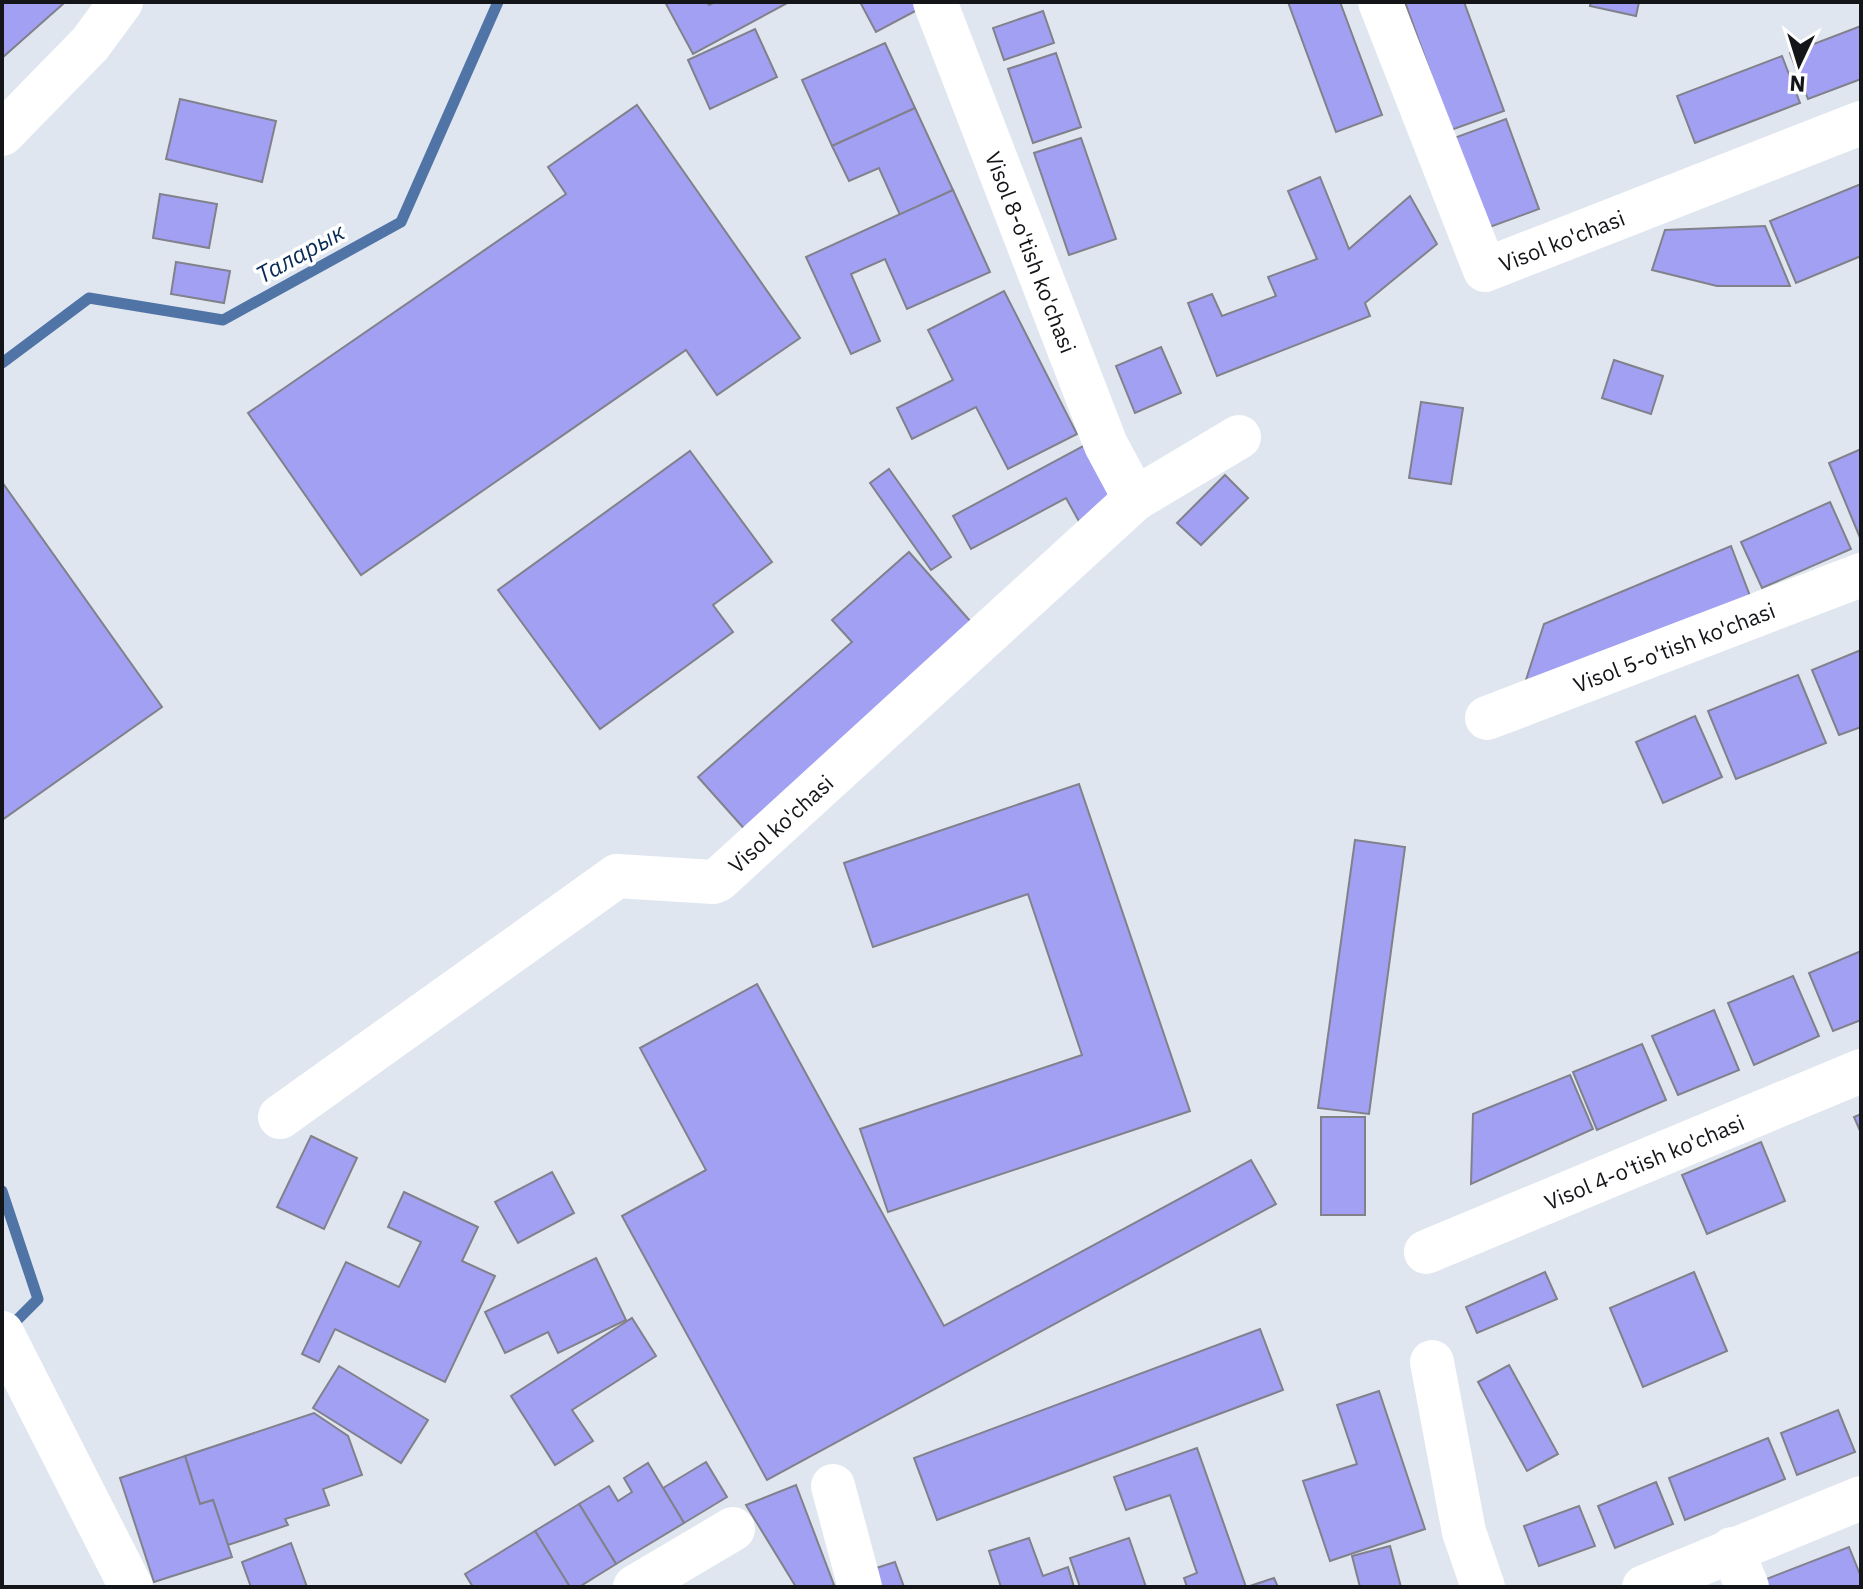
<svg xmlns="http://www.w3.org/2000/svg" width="1863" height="1589" font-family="'IBM Plex Sans',sans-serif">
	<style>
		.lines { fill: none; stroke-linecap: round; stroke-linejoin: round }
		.stream { stroke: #5174a7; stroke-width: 11 }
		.building { fill: #a2a0f3; stroke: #81818b; stroke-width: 2 }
		.minor { stroke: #fff; stroke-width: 44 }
		.labels { text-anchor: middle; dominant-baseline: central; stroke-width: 7; stroke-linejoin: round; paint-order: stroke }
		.street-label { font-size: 22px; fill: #131518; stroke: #fff }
		.water-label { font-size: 24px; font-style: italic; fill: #072955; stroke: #fff }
	</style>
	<rect width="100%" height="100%" fill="#dfe6f0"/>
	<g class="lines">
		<g class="stream">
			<polyline points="2,363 89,298 223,320 401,222 498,2"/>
			<polyline points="2,1191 38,1299 8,1329"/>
		</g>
	</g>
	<g class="building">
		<polygon points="2,2 61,2 63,4 2,58"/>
		<polygon points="665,2 707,2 709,5 715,2 789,2 693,54"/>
		<polygon points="860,2 915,2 919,9 876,32"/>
		<polygon points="1288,2 1340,2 1382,115 1336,132"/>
		<polygon points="1405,2 1464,2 1504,111 1451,130"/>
		<polygon points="1591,2 1639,2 1636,16 1590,6"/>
		<polygon points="1043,11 1054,43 1004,60 993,28"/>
		<polygon points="1861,26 1861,79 1808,99 1790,53"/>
		<polygon points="755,29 777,77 710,109 688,60"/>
		<polygon points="885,43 915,108 832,146 802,80"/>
		<polygon points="1056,53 1081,127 1033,143 1008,69"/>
		<polygon points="1782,56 1800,103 1695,143 1677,96"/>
		<polygon points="180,99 276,121 262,182 166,159"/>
		<polygon points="637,105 800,338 717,395 686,350 361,575 248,413 566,194 548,167"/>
		<polygon points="915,108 953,190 900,215 879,168 849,181 832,146"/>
		<polygon points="1506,119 1539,209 1487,228 1454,138"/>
		<polygon points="1081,138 1116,239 1069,255 1034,153"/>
		<polygon points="1320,177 1349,249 1410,196 1437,244 1365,303 1370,316 1217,376 1188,303 1212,294 1222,316 1276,296 1268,277 1317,259 1288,191"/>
		<polygon points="1861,184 1861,256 1796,283 1770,221"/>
		<polygon points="953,190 990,272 907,309 885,259 851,274 880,341 851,354 806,257"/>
		<polygon points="160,194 217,204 209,248 153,238"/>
		<polygon points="1765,226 1790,286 1717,286 1652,270 1665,230"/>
		<polygon points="176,262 230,271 224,303 171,294"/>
		<polygon points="1004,291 1077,434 1008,469 976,407 912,439 897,408 953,380 928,330"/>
		<polygon points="1161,347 1181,393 1135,413 1116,366"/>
		<polygon points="1614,360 1663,376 1651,414 1602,398"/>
		<polygon points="1421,402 1463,408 1451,484 1409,478"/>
		<polygon points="1085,445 1118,505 1081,525 1066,498 971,549 953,516"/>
		<polygon points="1861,449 1861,540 1829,463"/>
		<polygon points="690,451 772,562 713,605 733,632 600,729 498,590"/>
		<polygon points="889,469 951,557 931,570 870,483"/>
		<polygon points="1225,475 1248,498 1201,545 1177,523"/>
		<polygon points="2,482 162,707 2,820"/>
		<polygon points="1830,502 1851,549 1762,588 1741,542"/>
		<polygon points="1731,546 1750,596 1525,683 1544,624"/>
		<polygon points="909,552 979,631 748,833 698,777 852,642 832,620"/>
		<polygon points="1861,650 1861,727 1839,735 1812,670"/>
		<polygon points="1798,675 1826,743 1736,779 1708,711"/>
		<polygon points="1695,716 1722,777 1663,803 1636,742"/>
		<polygon points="1079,784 1190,1111 888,1212 860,1129 1082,1055 1028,894 873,947 844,863"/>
		<polygon points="1355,840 1405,847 1369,1114 1318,1108"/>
		<polygon points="1861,951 1861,1020 1833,1031 1809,973"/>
		<polygon points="1793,976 1819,1036 1754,1065 1728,1003"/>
		<polygon points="757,984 944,1326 1251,1160 1276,1204 767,1480 622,1216 706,1170 640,1048"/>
		<polygon points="1714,1010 1739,1070 1678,1095 1652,1036"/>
		<polygon points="1642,1044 1666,1100 1597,1130 1573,1072"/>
		<polygon points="1570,1075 1593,1129 1471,1184 1473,1114"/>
		<polygon points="1861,1114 1861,1133 1854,1117"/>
		<rect x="1321" y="1117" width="44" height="98"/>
		<polygon points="311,1136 357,1158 324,1229 277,1207"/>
		<polygon points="1761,1142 1785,1201 1707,1234 1682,1175"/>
		<polygon points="552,1172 574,1213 518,1243 495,1202"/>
		<polygon points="404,1192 478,1227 462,1261 495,1276 445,1382 335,1329 319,1362 302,1354 346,1262 399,1287 421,1242 388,1227"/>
		<polygon points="596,1258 626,1320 558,1353 548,1332 505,1353 485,1312"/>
		<polygon points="1545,1272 1557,1299 1477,1333 1466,1307"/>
		<polygon points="1694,1272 1727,1351 1643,1387 1610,1308"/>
		<polygon points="632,1318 656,1356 572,1410 593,1441 555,1465 511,1396"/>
		<polygon points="1260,1329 1283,1390 937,1520 914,1458"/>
		<polygon points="1509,1365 1558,1454 1527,1471 1478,1382"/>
		<polygon points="339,1366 428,1420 401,1463 313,1408"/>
		<polygon points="1379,1391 1425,1529 1330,1561 1303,1481 1357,1464 1337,1405"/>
		<polygon points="1838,1410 1855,1452 1797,1475 1781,1433"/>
		<polygon points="314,1413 348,1436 362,1475 323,1489 329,1505 285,1519 288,1525 228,1545 213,1500 200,1504 185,1456"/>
		<polygon points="1768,1438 1785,1479 1685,1520 1669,1478"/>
		<polygon points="1197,1448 1246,1587 1187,1587 1184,1578 1197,1573 1170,1495 1126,1510 1114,1477"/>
		<polygon points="185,1456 200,1504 213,1500 232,1557 154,1582 120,1478"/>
		<polygon points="706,1462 727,1497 684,1523 663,1488"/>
		<polygon points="648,1463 684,1523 616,1564 579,1504 609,1486 618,1501 632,1492 624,1478"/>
		<polygon points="1656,1482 1673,1524 1615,1548 1598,1506"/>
		<polygon points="796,1485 834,1585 829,1587 796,1587 746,1505"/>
		<polygon points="579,1504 616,1564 579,1587 570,1587 535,1531"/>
		<polygon points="1579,1506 1595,1546 1539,1566 1524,1526"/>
		<polygon points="535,1531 570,1587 473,1587 465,1574"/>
		<polygon points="1029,1538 1043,1576 1068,1567 1074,1587 1001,1587 989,1551"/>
		<polygon points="1129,1538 1146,1587 1080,1587 1070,1558"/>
		<polygon points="291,1543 307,1587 251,1587 242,1562"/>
		<polygon points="1390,1546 1401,1587 1360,1587 1352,1556"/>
		<polygon points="1849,1547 1861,1577 1861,1587 1757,1587 1756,1583"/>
		<polygon points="895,1562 904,1587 876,1587 870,1570"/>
		<polygon points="1274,1578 1278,1587 1247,1587"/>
	</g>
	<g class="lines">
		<g class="minor">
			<path id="s1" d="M935 2 1106 445 1135 499"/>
			<path id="s2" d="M1380 2 1485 270 1861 123"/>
			<polyline points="2,134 90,44 121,2"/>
			<path id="s3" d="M1487 718 1861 575"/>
			<path id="s4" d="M280 1117 617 876 713 882 718 880 1135 499 1239 437"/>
			<path id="s5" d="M1426 1252 1861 1071"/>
			<polyline points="2,1333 131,1587"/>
			<polyline points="1432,1362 1464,1532 1483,1587"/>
			<polyline points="833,1486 860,1587"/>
			<polyline points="1732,1549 1747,1587"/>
			<polyline points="635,1587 733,1529"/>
			<polyline points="1644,1587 1861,1498"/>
		</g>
	</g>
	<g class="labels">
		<g class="street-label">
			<text stroke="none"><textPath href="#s2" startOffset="370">Visol ko'chasi</textPath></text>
			<text stroke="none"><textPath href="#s1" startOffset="268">Visol 8-o'tish ko'chasi</textPath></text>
			<text stroke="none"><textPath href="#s3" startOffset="200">Visol 5-o'tish ko'chasi</textPath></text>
			<text stroke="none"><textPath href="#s4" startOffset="600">Visol ko'chasi</textPath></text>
			<text stroke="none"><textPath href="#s5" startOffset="236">Visol 4-o'tish ko'chasi</textPath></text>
		</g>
		<g class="water-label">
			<text transform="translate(300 253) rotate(-29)">Таларык</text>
		</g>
	</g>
	<rect width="1863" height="1589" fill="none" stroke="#131518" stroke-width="8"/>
	<g transform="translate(1799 64) rotate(184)" stroke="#ffffff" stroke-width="6" paint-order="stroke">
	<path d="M0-6L14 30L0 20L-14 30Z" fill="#131518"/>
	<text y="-12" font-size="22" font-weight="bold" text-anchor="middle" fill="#131518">N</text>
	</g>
</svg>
